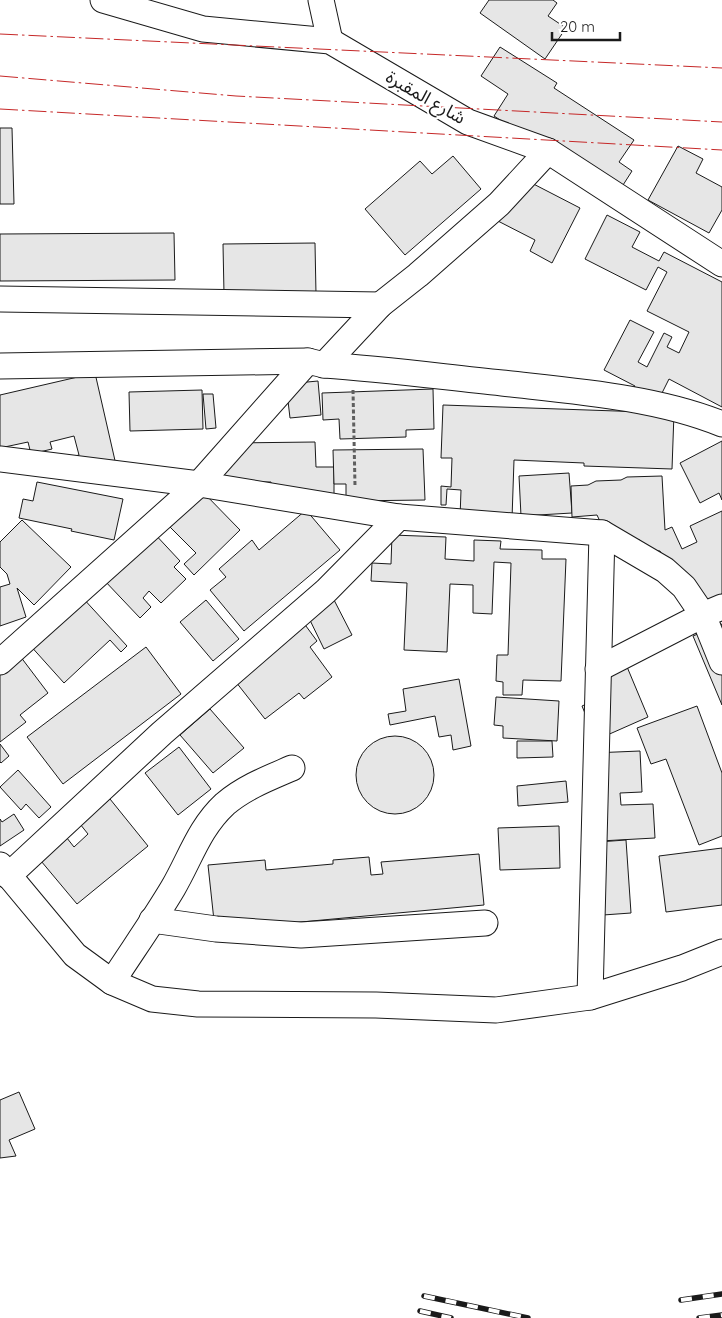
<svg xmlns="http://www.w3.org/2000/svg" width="722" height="1318" font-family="Quicksand,'Noto Sans Arabic',sans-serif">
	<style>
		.building { fill: #e6e6e6; stroke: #1a1a1a }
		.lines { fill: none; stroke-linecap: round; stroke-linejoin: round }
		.minor-casing { stroke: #1a1a1a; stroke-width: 27 }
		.path { stroke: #5f5f5f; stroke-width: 3; stroke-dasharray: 4 2.5; stroke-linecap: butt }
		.minor { stroke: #fff; stroke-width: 25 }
		.rail-casing { stroke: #1a1a1a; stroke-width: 5.5 }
		.rail { stroke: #fff; stroke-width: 4; stroke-dasharray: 11; stroke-linecap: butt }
		.power { stroke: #c62828; stroke-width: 1; stroke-dasharray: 18 4 2.5 4; stroke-linecap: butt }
		.labels { text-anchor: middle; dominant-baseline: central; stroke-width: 4; stroke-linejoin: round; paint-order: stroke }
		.street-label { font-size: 18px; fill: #1a1a1a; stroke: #fff }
	</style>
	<rect width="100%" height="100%" fill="#fff"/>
	<g class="building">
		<polygon points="489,0 553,0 557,3 548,16 566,28 545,59 480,13"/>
		<polygon points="500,47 557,83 554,88 634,140 619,162 632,171 616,196 494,116 508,94 481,76"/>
		<polygon points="0,128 12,128 14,204 0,204"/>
		<polygon points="678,146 703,159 696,173 722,187 722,210 709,233 648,200"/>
		<polygon points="453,156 481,189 405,255 365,209 420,161 432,174"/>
		<polygon points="518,176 580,208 552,263 530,251 535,240 496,220"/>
		<polygon points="607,215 640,232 632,247 659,261 664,252 722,282 722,407 669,379 657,403 632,391 635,386 604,370 630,320 654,332 638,362 647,367 664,333 672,337 667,347 679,353 689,332 647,311 667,272 658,267 646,290 585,259"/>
		<polygon points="174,233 175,280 0,281 0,234"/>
		<polygon points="315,243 316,294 224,294 223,244"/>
		<polygon points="95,373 116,465 55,461 79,455 74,436 50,442 52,449 31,454 28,442 0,448 0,395"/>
		<polygon points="318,381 321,415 290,418 286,384"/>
		<polygon points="433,389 434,429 406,430 406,437 340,439 339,419 323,420 322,393"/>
		<polygon points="202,390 203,429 130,431 129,392"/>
		<polygon points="203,394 213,394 216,428 206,429"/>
		<polygon points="443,405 674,413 672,469 584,466 584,463 514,460 512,519 460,518 461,490 447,489 446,505 441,505 441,486 451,487 452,458 441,458"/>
		<polygon points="722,441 722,500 719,493 700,503 680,463"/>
		<polygon points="315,442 316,467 334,467 334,495 272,497 271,482 212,482 231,443"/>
		<polygon points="423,449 425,500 346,501 346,484 334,484 333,450"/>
		<polygon points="569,473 572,513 521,516 519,476"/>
		<polygon points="662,476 665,530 672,527 682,549 697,542 690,526 722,511 722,594 688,610 660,551 645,551 640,540 623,541 604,530 597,515 572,517 571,486 588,485 596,481 621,480 627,477"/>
		<polygon points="37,482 123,499 114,540 71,531 72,529 19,518 23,499 33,501"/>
		<polygon points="201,490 240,530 194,575 184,564 196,553 167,524"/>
		<polygon points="306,510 340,550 244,631 210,590 226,577 219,569 252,540 259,550"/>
		<polygon points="22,520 71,567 34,605 17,588 26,617 0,626 0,587 10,584 7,574 0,567 0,542"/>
		<polygon points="152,531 180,561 174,567 186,579 161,603 149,591 143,598 151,607 140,618 103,579"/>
		<polygon points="392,535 446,537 445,559 474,561 474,540 501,541 500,549 542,550 542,559 566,559 561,681 523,680 522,695 503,695 503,682 496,681 497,655 508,655 511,563 494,562 492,614 473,613 473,585 450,584 447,652 404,650 407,583 371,581 372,563 391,564"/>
		<polygon points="81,596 127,646 121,652 110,640 64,683 28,643"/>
		<polygon points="333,598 352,635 324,649 306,612"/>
		<polygon points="206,600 239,639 213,661 180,622"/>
		<polygon points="303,622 317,641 310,647 332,677 304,699 299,693 265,719 232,677"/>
		<polygon points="722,624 722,705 693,636"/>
		<polygon points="146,647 181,694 63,784 27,737"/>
		<polygon points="17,652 48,693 20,715 26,722 0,742 0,666"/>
		<polygon points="625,662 648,717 596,740 582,706 598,699 588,678"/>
		<polygon points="459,679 471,746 453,750 451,735 439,737 435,716 390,725 388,714 406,711 403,689"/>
		<polygon points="496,697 559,701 557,741 503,738 503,726 494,725"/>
		<polygon points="697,706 722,773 722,836 699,845 666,759 651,764 637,728"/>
		<polygon points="210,709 244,748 213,773 180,735"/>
		<circle cx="395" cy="775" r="39"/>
		<polygon points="517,741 552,741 553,757 517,758"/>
		<polygon points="0,744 9,756 1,763 0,762"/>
		<polygon points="179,747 211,789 178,815 145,773"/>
		<polygon points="640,751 642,792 620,793 621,805 653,804 655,838 600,841 592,753"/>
		<polygon points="18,770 51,807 39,818 26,804 21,810 0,787"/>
		<polygon points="566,781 568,802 518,806 517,786"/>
		<polygon points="110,799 148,846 77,904 36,855 63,833 74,847 88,834 80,824"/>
		<polygon points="14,814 24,830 0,846 0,819 2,822"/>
		<polygon points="559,826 560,868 500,870 498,828"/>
		<polygon points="626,840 631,913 589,916 584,843"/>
		<polygon points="722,848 722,905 666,912 659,856"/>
		<polygon points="479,854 484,905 215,930 208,865 265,860 266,870 333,864 333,860 369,857 371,875 383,874 381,862"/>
		<polygon points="19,1092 35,1129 9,1140 16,1156 0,1158 0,1100"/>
	</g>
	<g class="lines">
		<g class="minor-casing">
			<g id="minor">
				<polyline points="103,0 203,29 330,41 468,122 548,151 722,264"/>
				<polyline points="321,0 330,41"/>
				<polyline points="0,299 380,305"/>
				<path d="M324 365C384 369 443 377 502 383 573 391 656 397 722 424"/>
				<polyline points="0,366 308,361"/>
				<polyline points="0,459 199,484 399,517 602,533 665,570 684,587 703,615 722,662"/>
				<polyline points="0,662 199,484 308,361 324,365 380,305 418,275 499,204 548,151"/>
				<polyline points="598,669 703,615 722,607"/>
				<polyline points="0,865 75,955 112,982 152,999 198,1004 376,1005 496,1010 590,997 682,968 722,952"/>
				<polyline points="8,876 162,733 326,591 399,517"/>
				<polyline points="152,920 216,929 301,935 485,923"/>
				<path d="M112 982C132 951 154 920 173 888 190 859 199 828 225 804 245 787 269 778 292 768"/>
				<polyline points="590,997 602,533"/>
			</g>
		</g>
		<polyline class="path" points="353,390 355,486"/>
		<use href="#minor" class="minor"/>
		<g class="rail-casing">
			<g id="rail">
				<polyline points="424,1296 528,1318"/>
				<polyline points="681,1300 722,1294"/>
				<polyline points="420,1311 451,1318"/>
				<polyline points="699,1318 722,1315"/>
			</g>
		</g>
		<use href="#rail" class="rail"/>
		<g class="power">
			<polyline points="0,34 722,68"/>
			<polyline points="0,76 236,96 722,122"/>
			<polyline points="0,109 722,150"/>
		</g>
	</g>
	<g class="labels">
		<g class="street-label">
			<text transform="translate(426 97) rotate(30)">شارع المقبرة</text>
		</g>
	</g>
	<path d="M552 32v8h68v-8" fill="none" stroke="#1a1a1a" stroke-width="2.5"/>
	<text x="560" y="32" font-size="15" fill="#1a1a1a" stroke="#ffffff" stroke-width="4" paint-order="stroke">20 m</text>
</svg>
